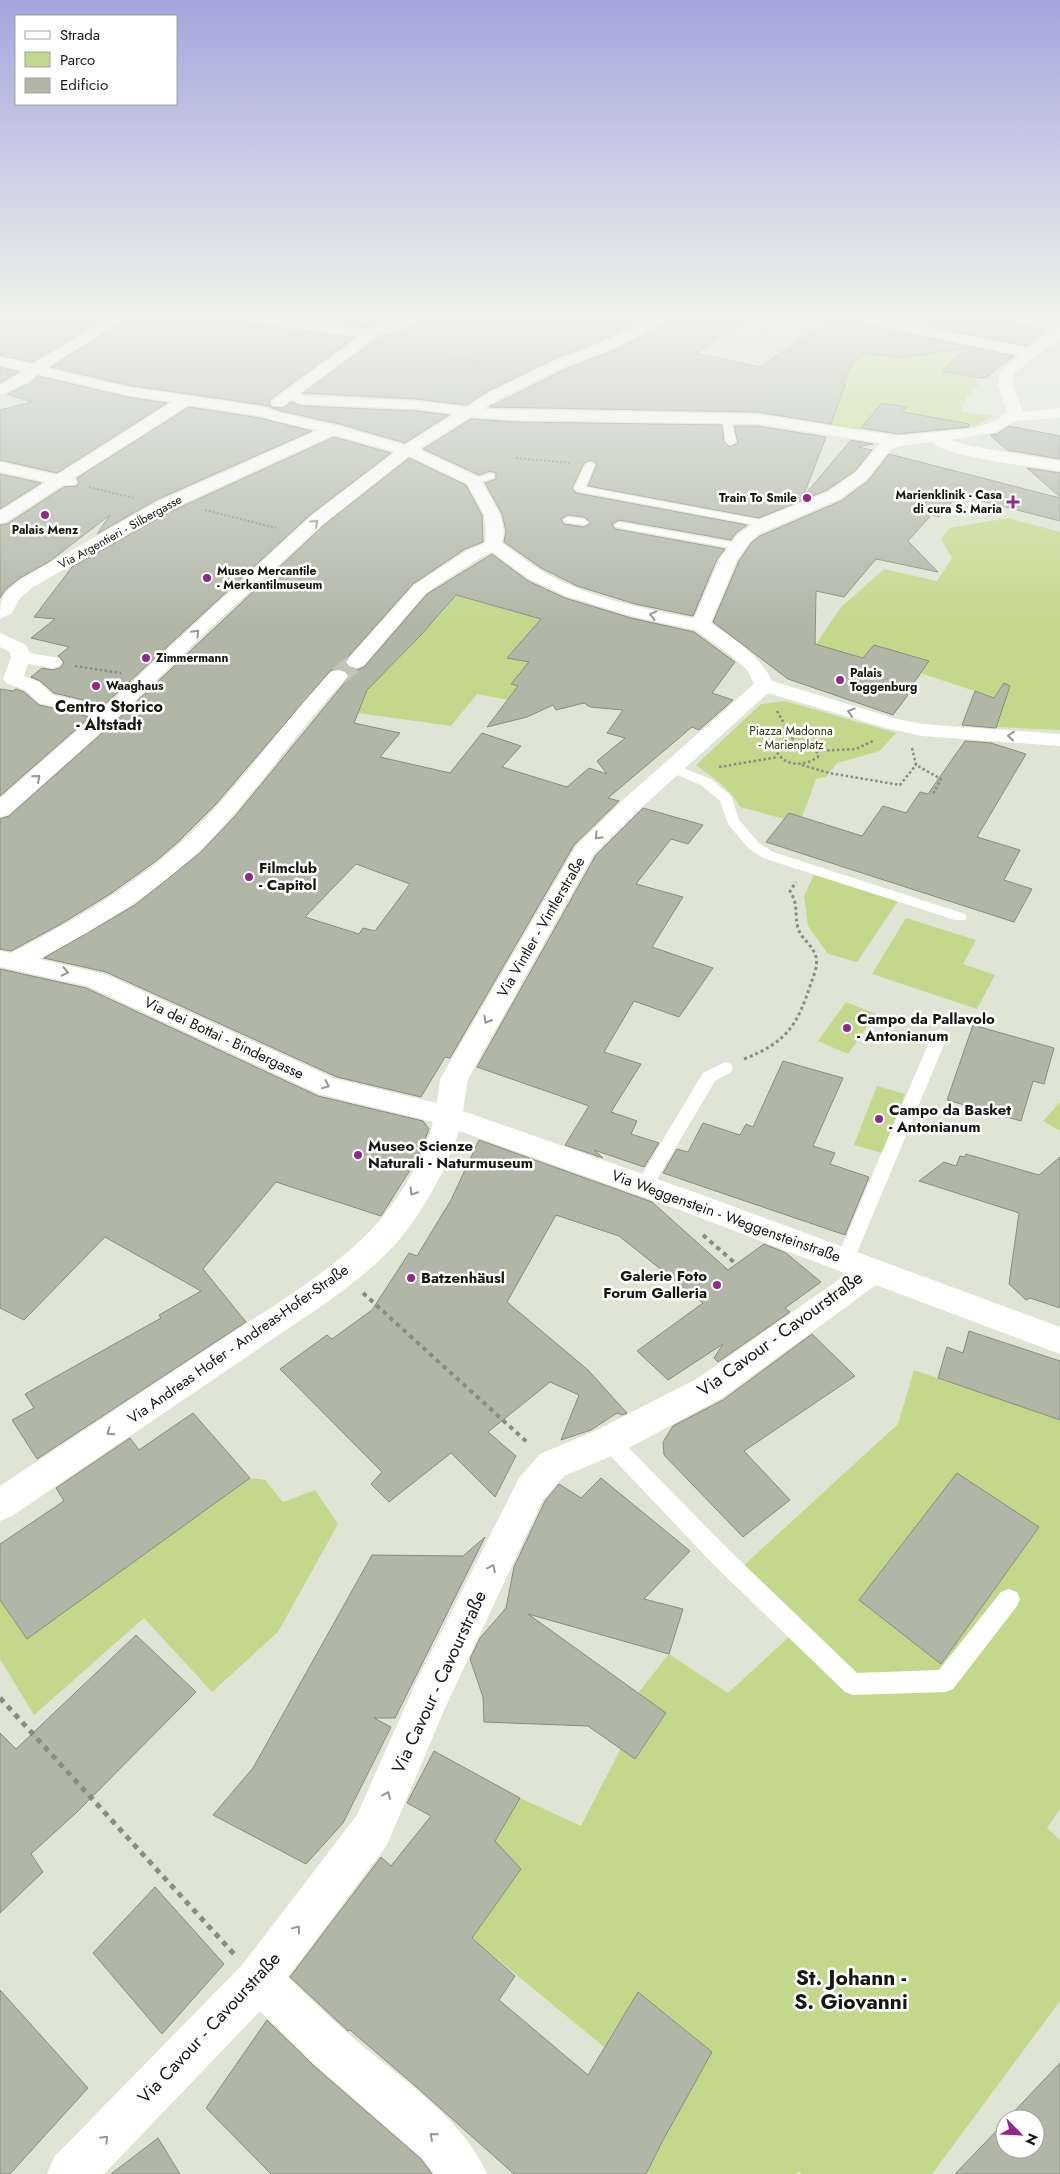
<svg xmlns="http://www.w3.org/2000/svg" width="1060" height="2174" font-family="Jost,sans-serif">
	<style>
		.green { fill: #c4d88c }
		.building { fill: #b1b6a7; stroke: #888c7e; fill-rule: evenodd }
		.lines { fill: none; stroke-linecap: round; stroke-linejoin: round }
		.street-tunnel { stroke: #c1c5b7; stroke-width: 19; stroke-dasharray: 19 10; stroke-linecap: butt }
		.path-far4 { stroke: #898c81; stroke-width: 2; stroke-dasharray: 2 2; stroke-linecap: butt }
		.path-far3 { stroke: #898c81; stroke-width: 2.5; stroke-dasharray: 2.5 2.5; stroke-linecap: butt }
		.path-far2 { stroke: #898c81; stroke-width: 3; stroke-dasharray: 3 3; stroke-linecap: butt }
		.path-far1 { stroke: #898c81; stroke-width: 4; stroke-dasharray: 4.5 4.5; stroke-linecap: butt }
		.path { stroke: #898c81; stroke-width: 5; stroke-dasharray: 5.5 5.5; stroke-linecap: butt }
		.lane { fill: #fff; fill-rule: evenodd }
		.street { fill: #fff; fill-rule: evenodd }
		.oneway { stroke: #969794 }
		.poi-dot { fill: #952788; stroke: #fff; stroke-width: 2 }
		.labels { text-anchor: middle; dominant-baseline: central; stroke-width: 5; stroke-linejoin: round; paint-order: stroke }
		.far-poi-label { font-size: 12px; font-weight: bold; fill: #161712; stroke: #fff; text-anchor: start }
		.far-street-label { font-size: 12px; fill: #161712; stroke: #fff }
		.far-park-label { font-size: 12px; fill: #2c350e; stroke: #fff }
		.poi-label { font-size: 15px; font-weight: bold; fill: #161712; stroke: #fff; text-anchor: start }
		.street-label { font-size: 15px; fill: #161712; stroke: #fff }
		.far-district-label { font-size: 16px; font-weight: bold; fill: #161712; stroke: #fff }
		.near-street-label { font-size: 18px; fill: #161712; stroke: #fff }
		.near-quarter-label { font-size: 21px; font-weight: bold; fill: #161712; stroke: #fff }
	</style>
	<rect width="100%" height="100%" fill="#dfe4d4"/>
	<g class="green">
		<polygon points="951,343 1005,354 1009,357 996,366 988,379 976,378 980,389 970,389 973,397 967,396 961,412 994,416 975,426 903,412 906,407 882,403 859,431 827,426 834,415 845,385 843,384 845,379 839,370 864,352 902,358 907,355"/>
		<polygon points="1008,518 1060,532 1060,730 997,727 1005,701 920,673 928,661 875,645 856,666 808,650 816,644 841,607 884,569 937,581 952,558 941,539 950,528"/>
		<polygon points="456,595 540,619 507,658 529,662 525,680 514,692 511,698 508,698 509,700 477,694 451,726 358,713 370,683 373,684 439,616"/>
		<path d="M785 701 896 733 880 751 837 763 826 777 816 779 802 817 789 813 784 819 740 807C730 788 713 778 696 765L761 704Z"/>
		<polygon points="814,875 898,901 857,962 828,954 808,926 804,896"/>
		<polygon points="906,918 976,940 963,964 995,975 977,1009 872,974"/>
		<polygon points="846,1002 876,1014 848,1054 818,1041"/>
		<polygon points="877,1086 905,1094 882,1153 854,1145"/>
		<polygon points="1060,1102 1060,1131 1043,1121"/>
		<polygon points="914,1370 1060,1420 1060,1809 1047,1828 1060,1840 1060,2001 932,2174 801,2174 799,2171 797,2174 646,2174 662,2142 712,2052 638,1992 604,2047 472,1938 521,1869 495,1841 520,1798 581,1826 621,1748 636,1758 666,1714 638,1693 669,1654 728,1693 802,1625 742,1567 898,1424"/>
		<polygon points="250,1478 265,1480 283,1502 315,1490 338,1524 278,1632 212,1692 144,1618 34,1715 0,1659 0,1600 27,1639"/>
	</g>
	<g class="building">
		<polygon points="0,320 105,320 32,362 0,355"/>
		<polygon points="126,320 202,320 226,324 234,320 301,332 301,330 354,338 272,398 269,402 271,407 283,408 291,402 302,406 416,411 449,415 405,443 340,424 281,411 264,405 127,385 51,367"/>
		<polygon points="303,320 395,320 363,328"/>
		<polygon points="417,320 645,320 600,341 558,357 488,391 466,405 416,399 303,393 381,336 400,332 415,325"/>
		<polygon points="666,320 748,320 696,353 760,367 829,320 864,320 867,325 1014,356 985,378 980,378 942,371 966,348 900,358 868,353 854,361 843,384 845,385 831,424 757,412 489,407 570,367 612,351 664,325"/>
		<polygon points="896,320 1016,320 1019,325 1047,330 1027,346"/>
		<polygon points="0,367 19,372 0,383"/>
		<polygon points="38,376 127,397 167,403 57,473 0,460 0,410 32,402 7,394 29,384"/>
		<polygon points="882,403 907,407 903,412 969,424 969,427 898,434 861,428"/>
		<polygon points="189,407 260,418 312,431 156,500 97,534 110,515 50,561 20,578 5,590 0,598 0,525 7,524 64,487 77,486 79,482 77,478"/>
		<path d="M471 419 515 422 722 425 724 442 730 447 738 443 734 426H757L826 437 803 497 851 440 873 444 858 447 872 450 855 471 827 490 759 518 588 486 597 464 591 460 584 463 572 488 576 493 747 525 736 533 731 540 619 520 612 524 615 529 725 549 717 559 693 616 635 604 577 586 541 568 504 542 506 531 502 514 485 483 496 479V473L490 471 479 475 423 449ZM568 515 584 517 591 523 584 527 564 524 561 519Z"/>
		<polygon points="1009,426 1060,436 1060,459 1007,450 990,435 997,434"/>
		<polygon points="334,437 391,453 310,515 104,705 54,693 40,681 31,677 42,668 53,670 60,668 64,663 60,657 58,656 69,647 31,638 55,619 34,617 72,567 170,512"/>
		<polygon points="889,454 1060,498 1060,521 958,495 939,517 931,515 908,541 938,572 876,559 844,597 816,591 815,644 863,658 874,645 929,661 906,694 908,695 893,715 788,679 713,622 739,561 751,543 760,536 841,501 868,481"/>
		<path d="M409 458 466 485 482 515 483 542 465 549 413 584 348 657 344 662 348 668 357 670 364 667 427 594 492 554 528 581 565 598 631 618 694 632 735 662 712 693 733 700 699 730 692 727 608 798 619 801 574 845 450 1058 445 1057 421 1097 337 1077 106 972 44 958 135 905 200 853 236 815 346 681 350 676 346 670 337 668 330 671 216 804 178 842 156 861 110 894 61 924 11 951 0 949V819L9 816 118 719 324 525ZM456 595 541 619 507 658 529 662 511 684 518 686 487 727 527 717 553 705 556 710 584 703 590 707 623 710 607 733 625 738 597 761 607 774 589 768 567 787 502 767 521 746 482 733 450 773 380 757 400 733 354 723 367 690 421 635ZM356 864 410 884 375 931 363 928 359 934 305 917Z"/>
		<polygon points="1027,468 1060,473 1060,497"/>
		<polygon points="0,474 41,483 0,509"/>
		<polygon points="1004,683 1010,686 996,728 962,725 975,691 994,698"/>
		<polygon points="0,689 13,691 16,689 24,692 39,705 90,717 0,796"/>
		<polygon points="965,741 991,743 1026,754 977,837 1020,850 1004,880 1032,889 1014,922 766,842 789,813 862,836 883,806 906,813 920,792 928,794"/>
		<polygon points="643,808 703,825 688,844 671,839 636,884 683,897 652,947 713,968 679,1017 634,1001 604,1052 641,1064 611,1112 637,1121 631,1134 659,1143 644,1167 594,1150 603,1158 565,1145 589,1106 477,1067 596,855"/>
		<polygon points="0,969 86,988 318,1096 423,1121 429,1129 417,1159 381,1216 276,1182 203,1269 246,1322 37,1459 12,1420 34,1408 25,1394 161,1318 159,1315 201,1291 105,1237 24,1320 0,1308"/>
		<polygon points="973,1025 1054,1048 1044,1084 1033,1081 1021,1121 947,1100"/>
		<polygon points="783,1061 843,1078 813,1146 835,1153 830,1164 869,1177 845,1235 663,1173 677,1149 688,1152 703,1123 740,1135 746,1124 753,1127"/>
		<polygon points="479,1140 652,1202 728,1270 764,1244 786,1253 821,1282 785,1308 790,1312 718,1362 714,1358 723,1344 668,1380 637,1351 703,1303 619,1236 556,1215 507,1302 588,1370 627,1413 622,1415 617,1413 591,1430 561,1440 579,1395 550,1382 488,1432 516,1456 495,1497 451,1453 389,1502 371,1484 382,1472 280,1369 327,1335 332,1339 372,1310 409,1253 417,1256 451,1200"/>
		<polygon points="966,1154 1039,1175 1060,1157 1060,1308 1030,1298 1026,1300 1009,1284 1019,1213 919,1181 944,1162 956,1166 960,1156 965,1157"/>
		<polygon points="969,1331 1060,1361 1060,1420 938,1378 947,1347 963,1353"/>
		<polygon points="812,1334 855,1376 744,1451 790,1500 743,1537 664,1455 663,1442 673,1426 723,1400"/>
		<polygon points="193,1413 250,1478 27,1639 0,1600 0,1544 64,1501 56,1488 130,1438 139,1450"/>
		<polygon points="957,1473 1039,1527 941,1664 859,1600"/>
		<polygon points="601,1478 690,1551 644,1599 683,1609 669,1654 528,1614 666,1713 635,1759 588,1726 484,1722 483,1697 470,1659 480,1638 506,1608 514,1567 545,1501 559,1484 581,1498"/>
		<polygon points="485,1537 395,1718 374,1718 391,1727 343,1823 306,1864 213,1815 253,1768 372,1555 463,1556"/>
		<polygon points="136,1635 196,1692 77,1812 31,1854 43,1872 0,1913 0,1733 16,1749"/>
		<polygon points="434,1751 520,1798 495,1841 521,1869 472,1938 515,1976 499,2000 588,2075 638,1992 712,2052 662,2142 646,2174 514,2174 413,2084 350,2030 348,2031 290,1977 381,1857 391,1866 431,1816 407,1803"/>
		<polygon points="155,1887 224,1964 162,2034 93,1953"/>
		<polygon points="0,1990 88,2088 10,2174 0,2174"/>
		<polygon points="267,2020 314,2066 421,2159 432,2174 271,2174 206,2108"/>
		<polygon points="1060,2063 1060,2174 955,2174 1005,2122 1005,2149 1035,2149 1035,2119 1007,2119"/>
		<polygon points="158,2138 180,2174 111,2174"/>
	</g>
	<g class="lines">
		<polyline class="street-tunnel" points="338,676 356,662"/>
		<g class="path-far4">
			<polyline points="451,356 482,363"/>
			<polyline points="516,458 571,463"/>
			<polyline points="89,487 134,498"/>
			<polyline points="205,510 276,528"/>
		</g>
		<g class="path-far3">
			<polyline points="75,666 121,673"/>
			<polyline points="777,711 794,741"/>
			<path d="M794 741C805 743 816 744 818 757 803 767 784 767 775 749L782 743Z"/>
			<polyline points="912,748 916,765 941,779 933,794"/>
			<polyline points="817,751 856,749 875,740"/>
			<polyline points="802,765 829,773 900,785 916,765"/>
			<polyline points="719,767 778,757"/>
		</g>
		<path class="path-far2" d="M744 1059C787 1042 797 1026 811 983 814 975 818 965 816 957 813 945 801 939 798 928 794 913 799 906 790 891L796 882"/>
		<g class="path-far1">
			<polyline points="703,1235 736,1264"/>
			<polyline points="363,1293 529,1444"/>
		</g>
		<polyline class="path" points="0,1698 234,1954"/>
		<g class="lane">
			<polygon points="727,416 731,419 736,442 731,445 726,442 723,419"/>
			<polygon points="590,462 595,465 585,487 766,521 771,524 766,527 576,491 574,489 585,465"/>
			<polygon points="491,473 494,474 494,478 474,484 469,481"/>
			<polygon points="568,517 584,519 589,522 584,525 564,522 563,520"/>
			<polygon points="619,522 736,543 741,546 736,549 615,527 614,525"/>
			<polygon points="673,764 711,779 731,796 739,820 759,843 773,852 965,914 967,917 965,920 955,920 763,858 749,849 728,824 720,801 701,785 668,771 667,768"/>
			<polygon points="940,1030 946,1031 948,1035 854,1260 851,1265 845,1267 839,1265 836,1260 932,1035 934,1031"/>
			<polygon points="725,1062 731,1064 733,1068 731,1072 715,1081 650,1191 644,1193 638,1191 635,1186 638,1181 703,1073"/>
			<polygon points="609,1432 616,1435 729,1550 857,1673 939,1670 1001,1592 1009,1589 1017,1592 1020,1599 1017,1606 953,1689 945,1692 853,1695 845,1692 713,1564 602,1447 599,1441 602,1435"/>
		</g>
		<path class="street" d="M108 320H124L46 368 127 387 264 407 280 413 339 426 405 445 454 414 416 409 302 404 291 400 283 406H273L271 403 273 400 359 337 269 324 264 323 263 320H293L363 330 390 324 399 320H415L414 323 399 330 380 334 300 393 305 396 416 401 466 407 489 393 559 359 601 343 648 320H664L663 323 611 349 569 365 499 399 483 409 757 414 898 436 975 428 997 420 1007 412 998 385 1000 371 1020 355 872 324 867 323 866 320H889L1029 348 1053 329 1019 323 1018 320H1046L1060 322V338L1014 373C1009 388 1021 397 1022 412L1060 408V418L1015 421 996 432 949 440 971 446 1060 461V471C1036 467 945 457 932 442L900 446 892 449 884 457 867 479 840 499 759 534 750 542 737 560 711 623C736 641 758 653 772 681L897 719 922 724 1060 734V746L922 736 886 728 768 693 641 808 594 854 468 1079 463 1111 708 1197 1060 1327V1354L876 1285 722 1398 621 1452 564 1476 543 1500 445 1708 387 1845 288 1977C311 1999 334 2022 358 2042 402 2079 464 2120 487 2174H434L422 2158 315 2065 260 2011 104 2174H47L54 2157 243 1964 357 1815 417 1680 519 1478 540 1454 597 1430 698 1378 847 1274 688 1213 459 1131C446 1172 416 1225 385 1255 367 1273 346 1288 326 1303L12 1516 0 1521V1486C74 1437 148 1388 222 1339 270 1308 321 1278 363 1238 393 1210 423 1162 433 1122L319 1094 87 986 0 967V951L11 953C79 918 146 879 200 824 247 776 285 720 331 672L338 670 345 672 348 676 345 680C300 728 263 783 218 832 168 886 104 925 39 959L105 974 336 1079 437 1103 440 1079 576 846 625 798 754 684 747 670 729 654 695 630 631 616 566 596 529 579 492 552 478 559 426 593 363 666 356 668 349 666 346 662 349 658 414 585 466 551 485 543 486 531 484 514 467 484 409 456 323 524 219 620 117 718 8 815 0 817V798L94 716 39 703 25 690 6 683 3 679 11 657 10 652 0 647V633L26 645 30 653 59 658 62 662 59 666 52 668 28 664 24 676 39 682 53 695 105 707 311 516 395 452 334 435 169 510 33 587 20 598 12 613 0 619C0 596 3 593 21 579L157 502 318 430 271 420 261 416 189 405 74 478 77 482 75 485H63L6 522 0 523V511L46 482 0 472V462L57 475 172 402 127 395 38 374 28 382 0 395V385L24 371 0 365V357L32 364ZM471 417 515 420 757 424 880 443 856 472 828 492 758 520 737 535 719 560 694 618C642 609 586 597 540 570 527 562 515 552 502 543L504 531 500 514 480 478 419 449Z"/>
	</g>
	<defs><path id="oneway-chevron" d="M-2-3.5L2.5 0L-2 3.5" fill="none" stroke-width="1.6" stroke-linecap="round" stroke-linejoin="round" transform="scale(1.25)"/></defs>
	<g class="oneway">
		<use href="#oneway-chevron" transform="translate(315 523) rotate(-42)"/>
		<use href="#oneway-chevron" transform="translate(653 615) rotate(-165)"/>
		<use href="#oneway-chevron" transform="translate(196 633) rotate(-46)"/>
		<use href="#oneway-chevron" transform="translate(851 712) rotate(-163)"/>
		<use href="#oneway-chevron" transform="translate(1011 736) rotate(-176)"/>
		<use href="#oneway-chevron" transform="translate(37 778) rotate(-41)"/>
		<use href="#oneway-chevron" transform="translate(598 836) rotate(134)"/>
		<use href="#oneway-chevron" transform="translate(65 972) rotate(13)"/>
		<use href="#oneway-chevron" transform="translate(487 1020) rotate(120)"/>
		<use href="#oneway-chevron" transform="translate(326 1085) rotate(22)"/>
		<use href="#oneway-chevron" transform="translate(413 1192) rotate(122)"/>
		<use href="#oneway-chevron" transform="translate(110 1432) rotate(146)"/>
		<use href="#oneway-chevron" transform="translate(492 1568) rotate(-64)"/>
		<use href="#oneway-chevron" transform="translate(387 1795) rotate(-67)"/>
		<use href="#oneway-chevron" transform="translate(297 1929) rotate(-53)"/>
		<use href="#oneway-chevron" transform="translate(433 2136) rotate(-139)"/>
		<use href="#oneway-chevron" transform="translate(105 2139) rotate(-46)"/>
	</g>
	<linearGradient id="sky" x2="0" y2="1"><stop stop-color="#a2a6dd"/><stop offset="0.51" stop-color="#f1f3ec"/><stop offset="1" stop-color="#f1f3ec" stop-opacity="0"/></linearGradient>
	<rect width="1060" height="624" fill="url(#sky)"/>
	<g class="poi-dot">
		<circle cx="807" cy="498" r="5"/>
		<path d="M1010.5 494.5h5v5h5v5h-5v5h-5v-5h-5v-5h5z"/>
		<circle cx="45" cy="515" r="5"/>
		<circle cx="207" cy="578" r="5"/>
		<circle cx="146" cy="658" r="5"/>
		<circle cx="840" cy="680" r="5"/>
		<circle cx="96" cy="686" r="5"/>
		<circle cx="249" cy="877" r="5"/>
		<circle cx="847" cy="1028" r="5"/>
		<circle cx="879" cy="1119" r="5"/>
		<circle cx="358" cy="1155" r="5"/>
		<circle cx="411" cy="1278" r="5"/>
		<circle cx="717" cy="1285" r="5"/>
	</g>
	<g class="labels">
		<g class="far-poi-label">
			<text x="1002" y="495" text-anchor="end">Marienklinik - Casa<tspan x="1002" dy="14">di cura S. Maria</tspan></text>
			<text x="797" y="498" text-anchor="end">Train To Smile</text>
			<text x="45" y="530" text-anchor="middle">Palais Menz</text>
			<text x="217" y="571">Museo Mercantile<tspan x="217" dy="14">- Merkantilmuseum</tspan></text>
			<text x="156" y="658">Zimmermann</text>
			<text x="850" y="673">Palais<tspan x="850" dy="14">Toggenburg</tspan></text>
			<text x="106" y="686">Waaghaus</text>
		</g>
		<g class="far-street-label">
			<text transform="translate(120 532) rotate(-29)">Via Argentieri - Silbergasse</text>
		</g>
		<g class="far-park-label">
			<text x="791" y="731">Piazza Madonna<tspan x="791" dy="14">- Marienplatz</tspan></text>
		</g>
		<g class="poi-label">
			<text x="259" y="868">Filmclub<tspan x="259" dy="17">- Capitol</tspan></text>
			<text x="857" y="1019">Campo da Pallavolo<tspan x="857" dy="17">- Antonianum</tspan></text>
			<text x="889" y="1110">Campo da Basket<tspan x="889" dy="17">- Antonianum</tspan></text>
			<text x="368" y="1146">Museo Scienze<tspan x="368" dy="17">Naturali - Naturmuseum</tspan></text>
			<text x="707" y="1276" text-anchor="end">Galerie Foto<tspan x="707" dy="17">Forum Galleria</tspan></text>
			<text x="421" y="1278">Batzenhäusl</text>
		</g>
		<g class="street-label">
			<text transform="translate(541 927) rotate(-60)">Via Vintler - Vintlerstraße</text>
			<text transform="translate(224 1038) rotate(25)">Via dei Bottai - Bindergasse</text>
			<text transform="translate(726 1216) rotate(20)">Via Weggenstein - Weggensteinstraße</text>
			<text transform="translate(238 1344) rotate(-35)">Via Andreas Hofer - Andreas-Hofer-Straße</text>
		</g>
		<g class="far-district-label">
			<text x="109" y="706">Centro Storico<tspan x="109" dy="18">- Altstadt</tspan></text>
		</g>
		<g class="near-street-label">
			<text transform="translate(780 1334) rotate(-36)">Via Cavour - Cavourstraße</text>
			<text transform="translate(439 1682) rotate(-65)">Via Cavour - Cavourstraße</text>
			<text transform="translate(209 2028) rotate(-47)">Via Cavour - Cavourstraße</text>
		</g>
		<g class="near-quarter-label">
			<text x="851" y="1978">St. Johann -<tspan x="851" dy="24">S. Giovanni</tspan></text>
		</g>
	</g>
	<rect x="15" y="15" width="162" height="90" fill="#ffffff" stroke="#a2a2a0"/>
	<rect x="25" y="31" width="25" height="8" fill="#ffffff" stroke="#a2a2a0"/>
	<text x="60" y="40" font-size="15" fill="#161712">Strada</text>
	<rect x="25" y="52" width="25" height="15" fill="#c4d88c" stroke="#a2a2a0"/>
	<text x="60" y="65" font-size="15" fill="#161712">Parco</text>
	<rect x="25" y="78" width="25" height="15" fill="#b1b6a7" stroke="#a2a2a0"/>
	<text x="60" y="90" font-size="15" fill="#161712">Edificio</text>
	<g transform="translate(1020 2134) rotate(114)"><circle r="24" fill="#ffffff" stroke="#a2a2a0"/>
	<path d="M0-4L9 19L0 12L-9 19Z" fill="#952788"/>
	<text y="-8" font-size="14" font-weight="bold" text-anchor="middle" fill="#161712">N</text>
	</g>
</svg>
